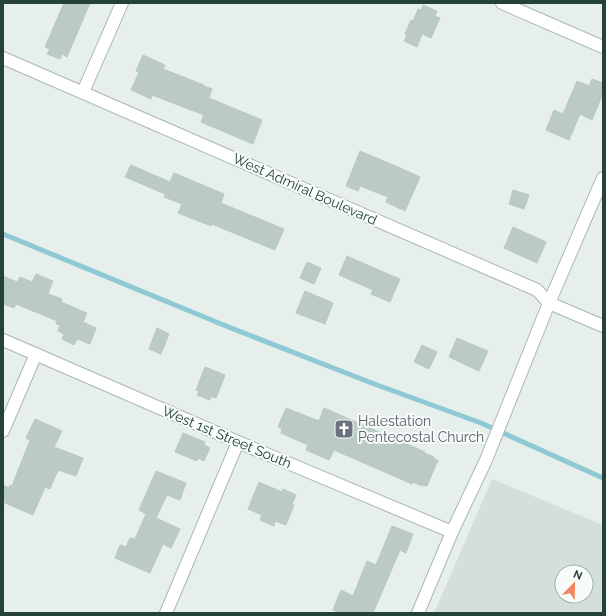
<svg xmlns="http://www.w3.org/2000/svg" width="606" height="616" font-family="Raleway,sans-serif">
	<style>
		.built { fill: #d4dfda; fill-rule: evenodd }
		.lines { fill: none; stroke-linecap: round; stroke-linejoin: round }
		.stream { stroke: #8ec9d4; stroke-width: 5 }
		.building { fill: #bbcac4; stroke: #b8c9c2 }
		.street-casing { stroke: #a8b8b2; stroke-width: 14 }
		.street { stroke: #fff; stroke-width: 12 }
		.labels { text-anchor: middle; dominant-baseline: central; stroke-width: 4; stroke-linejoin: round; paint-order: stroke }
		.street-label { font-size: 14px; fill: #24423a; stroke: #f7fbf9 }
		.worship-label { font-size: 14px; fill: #5b616d; stroke: #f7fbf9; text-anchor: start }
	</style>
	<rect width="100%" height="100%" fill="#e6efeb"/>
	<path class="built" d="M492 479 603 525V613H434ZM562 572H586V596H562Z"/>
	<g class="lines">
		<polyline class="stream" points="3,234 226,326 369,382 481,423 603,478"/>
	</g>
	<g class="building">
		<polygon points="64,3 90,3 67,57 62,54 60,59 47,54 50,49 45,47"/>
		<polygon points="423,5 437,11 435,16 440,18 431,38 422,34 417,47 404,41 407,35 405,34 411,20 413,21 418,9 421,10"/>
		<polygon points="143,55 165,65 163,69 204,85 204,86 212,89 209,98 262,120 253,144 201,122 204,115 152,95 151,99 131,90 139,72 136,71"/>
		<polygon points="592,79 603,83 603,93 592,120 580,114 569,140 546,130 554,110 563,114 577,81 589,86"/>
		<polygon points="360,151 398,167 420,177 405,211 386,202 388,197 360,186 358,191 346,186"/>
		<polygon points="131,165 170,182 174,173 224,194 221,203 284,229 275,250 212,224 211,226 178,213 182,204 164,197 165,194 125,177"/>
		<polygon points="513,190 529,195 524,209 509,204"/>
		<polygon points="513,227 546,242 537,263 504,248"/>
		<polygon points="347,256 381,271 400,279 390,302 371,294 373,290 339,275"/>
		<polygon points="307,262 321,268 314,284 300,278"/>
		<polygon points="36,274 53,281 48,294 62,299 61,302 87,313 83,322 96,328 90,344 77,339 74,345 62,339 64,334 58,331 60,325 56,324 57,321 16,304 14,308 3,304 3,276 17,282 20,277 32,282"/>
		<polygon points="305,291 333,303 325,324 296,313"/>
		<polygon points="157,328 169,334 161,354 149,349"/>
		<polygon points="457,338 488,351 479,371 449,357"/>
		<polygon points="422,345 437,352 429,369 414,362"/>
		<polygon points="205,367 225,375 216,398 211,396 210,400 197,395 199,391 196,390"/>
		<polygon points="286,408 319,421 324,408 425,452 424,453 434,457 434,459 438,460 427,486 423,485 422,486 413,482 412,484 334,450 329,460 306,450 308,445 281,433 282,429 278,427"/>
		<polygon points="35,419 62,431 54,447 83,458 76,476 58,470 50,489 45,487 33,515 3,502 3,485 9,488 10,485 12,486 30,440 26,438"/>
		<polygon points="183,433 205,442 204,445 210,448 204,461 198,458 197,461 175,452"/>
		<polygon points="156,471 186,483 180,500 167,495 156,518 180,529 171,548 163,544 150,573 115,558 120,545 126,547 130,538 135,539 146,514 139,510"/>
		<polygon points="259,482 282,492 283,489 296,495 292,504 294,505 286,525 275,521 274,526 260,520 262,515 248,509"/>
		<polygon points="392,526 413,534 406,553 400,550 373,613 341,613 333,610 341,590 353,596 367,561 376,565"/>
	</g>
	<g class="lines">
		<g class="street-casing">
			<g id="street">
				<polyline points="502,3 603,47"/>
				<polyline points="3,58 537,290 549,303 603,326"/>
				<polyline points="83,92 122,3"/>
				<polyline points="3,340 238,442 452,532"/>
				<polyline points="3,431 36,354"/>
				<polyline points="166,613 238,442"/>
				<polyline points="418,613 452,532 486,460 549,303 603,178"/>
			</g>
		</g>
		<use href="#street" class="street"/>
	</g>
	<defs>
		<g id="church-square" transform="scale(1)"><rect x="-9" y="-9" width="18" height="18" rx="4" fill="#6b7280" stroke="#f7fbf9"/><path d="M-1.2-6h2.4v3.5h3.3v2.4h-3.3V6h-2.4V-.1h-3.3v-2.4h3.3Z" fill="#fff"/></g>
	</defs>
	<g fill-rule="evenodd">
		<use href="#church-square" x="344" y="429"/>
	</g>
	<g class="labels">
		<g class="street-label">
			<text transform="translate(305 189) rotate(24)">West Admiral Boulevard</text>
			<text transform="translate(227 437) rotate(23)">West 1st Street South</text>
		</g>
		<g class="worship-label">
			<text x="358" y="421">Halestation<tspan x="358" dy="16">Pentecostal Church</tspan></text>
		</g>
	</g>
	<rect width="606" height="616" fill="none" stroke="#24423a" stroke-width="8"/>
	<g transform="translate(574 584) rotate(23)"><circle r="19" fill="#f7fbf9" stroke="#a3b1ad"/>
	<path d="M0-3L7 15L0 10L-7 15Z" fill="#f4845f"/>
	<text y="-6" font-size="11" font-weight="bold" text-anchor="middle" fill="#24423a">N</text>
	</g>
</svg>
